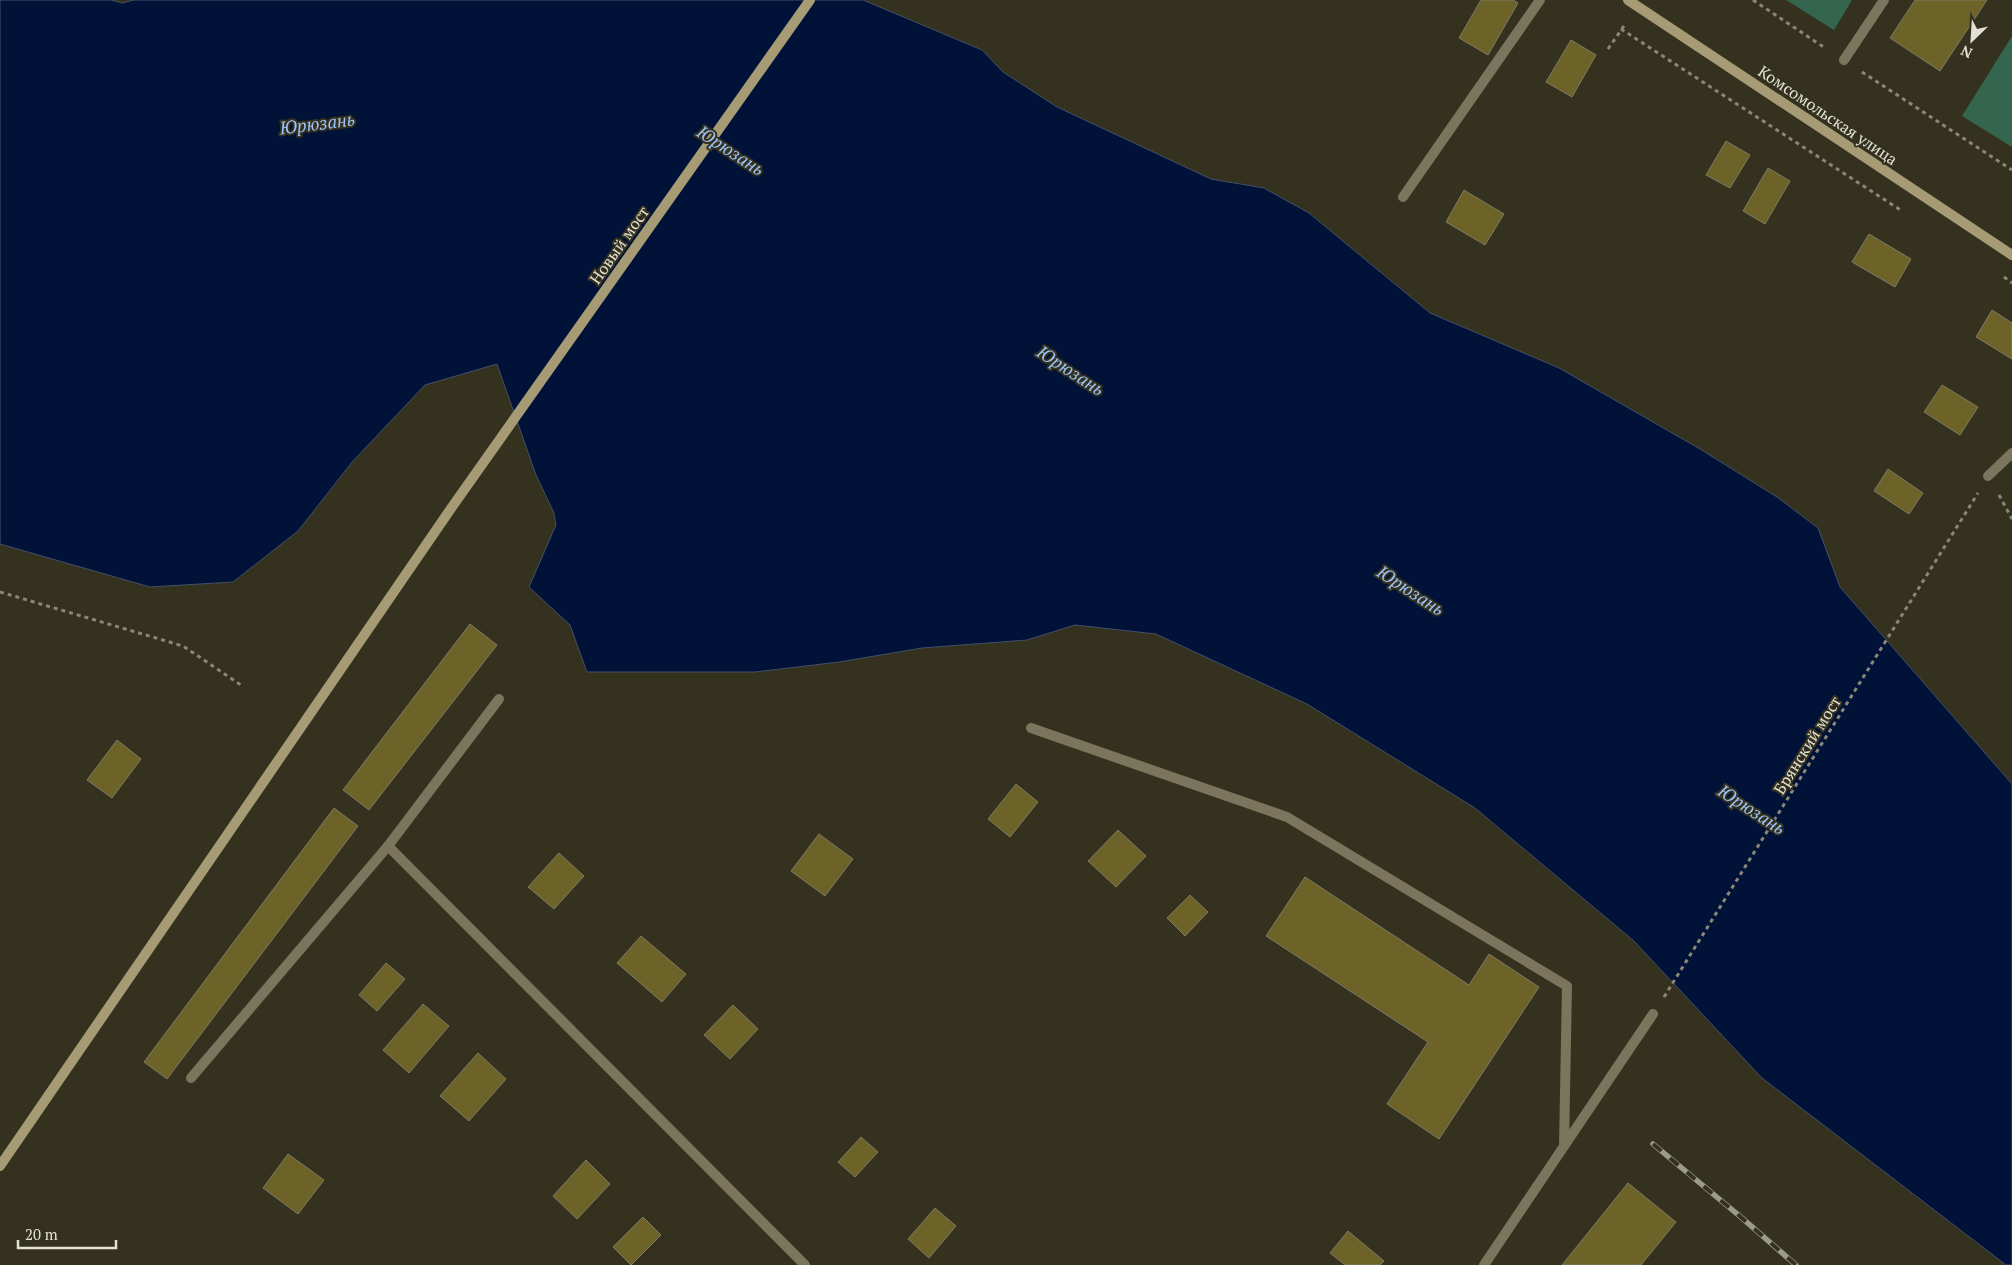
<svg xmlns="http://www.w3.org/2000/svg" width="2012" height="1265" font-family="'PT Serif',serif">
	<style>
		.green { fill: #34654e }
		.water { fill: #001237; stroke: #445067 }
		.building { fill: #6d6328; stroke: #7e7a66 }
		.lines { fill: none; stroke-linecap: round; stroke-linejoin: round }
		.path { stroke: #8a8779; stroke-width: 3; stroke-dasharray: 4 4; stroke-linecap: butt }
		.lane { stroke: #7c755d; stroke-width: 10 }
		.street { stroke: #7c755d; stroke-width: 10 }
		.secondary { stroke: #a79b75; stroke-width: 10 }
		.rail-casing { stroke: #9c9a8c; stroke-width: 5.5 }
		.rail { stroke: #34311f; stroke-width: 4; stroke-dasharray: 11; stroke-linecap: butt }
		.labels { text-anchor: middle; dominant-baseline: central; stroke-width: 4; stroke-linejoin: round; paint-order: stroke }
		.street-label { font-size: 16px; fill: #e3e1d6; stroke: #34311f }
		.water-label { font-size: 18px; font-style: italic; fill: #9bc2f8; stroke: #34311f }
	</style>
	<rect width="100%" height="100%" fill="#34311f"/>
	<g class="green">
		<polygon points="1786,0 1852,0 1834,30"/>
		<polygon points="2012,36 2012,147 1962,116"/>
	</g>
	<polygon class="water" points="0,0 111,0 122,3 134,0 863,0 982,50 1003,72 1057,107 1211,179 1264,188 1309,213 1430,313 1559,368 1700,449 1777,497 1818,528 1840,587 2012,784 2012,1265 2006,1265 1762,1078 1634,941 1475,808 1307,704 1156,634 1075,625 1027,640 922,648 839,662 755,672 587,672 570,625 529,587 556,525 554,513 536,475 497,364 425,385 353,461 298,531 233,582 150,587 0,544"/>
	<g class="building">
		<polygon points="1481,0 1513,0 1518,3 1488,55 1459,38"/>
		<polygon points="1915,0 1987,0 1940,71 1890,38"/>
		<polygon points="1571,40 1596,55 1572,97 1546,82"/>
		<polygon points="1726,141 1750,155 1730,188 1706,175"/>
		<polygon points="1768,168 1790,181 1765,224 1743,211"/>
		<polygon points="1464,190 1504,214 1485,245 1446,222"/>
		<polygon points="1869,234 1911,259 1895,287 1852,262"/>
		<polygon points="1992,310 2012,323 2012,359 1976,337"/>
		<polygon points="1942,385 1978,407 1960,435 1924,412"/>
		<polygon points="1888,469 1923,493 1909,514 1874,491"/>
		<polygon points="470,624 497,645 369,810 343,790"/>
		<polygon points="117,740 141,759 112,798 87,780"/>
		<polygon points="1016,784 1038,802 1010,837 988,819"/>
		<polygon points="334,808 358,826 167,1079 144,1062"/>
		<polygon points="1118,830 1146,856 1116,887 1088,861"/>
		<polygon points="819,834 853,859 825,896 791,871"/>
		<polygon points="559,853 584,876 554,909 528,887"/>
		<polygon points="1305,877 1469,985 1489,954 1539,987 1439,1139 1387,1104 1428,1042 1266,936"/>
		<polygon points="1190,895 1208,912 1185,936 1167,918"/>
		<polygon points="641,936 686,974 662,1002 617,963"/>
		<polygon points="386,963 405,979 377,1011 359,995"/>
		<polygon points="423,1004 449,1026 409,1073 383,1050"/>
		<polygon points="733,1005 758,1029 730,1059 704,1035"/>
		<polygon points="478,1053 506,1079 469,1121 440,1096"/>
		<polygon points="861,1137 878,1152 855,1177 838,1162"/>
		<polygon points="288,1154 324,1180 298,1214 263,1188"/>
		<polygon points="586,1160 610,1184 577,1219 553,1196"/>
		<polygon points="1628,1183 1676,1222 1641,1265 1562,1265"/>
		<polygon points="935,1208 956,1226 929,1258 908,1239"/>
		<polygon points="643,1217 661,1235 631,1265 613,1247"/>
		<polygon points="1348,1231 1384,1261 1380,1265 1345,1265 1330,1253"/>
	</g>
	<g class="lines">
		<g class="path">
			<polyline points="1753,0 1825,48"/>
			<polyline points="1621,29 1902,211"/>
			<polyline points="1608,49 1626,23"/>
			<polyline points="1862,72 2012,170"/>
			<polyline points="2004,277 2012,283"/>
			<polyline points="1999,495 2012,519"/>
			<polyline points="0,592 183,646 241,685"/>
			<polyline points="1664,997 1978,493"/>
		</g>
		<g class="lane">
			<polyline points="1844,60 1884,0"/>
			<polyline points="1403,197 1540,0"/>
			<polyline points="1988,476 2012,453"/>
			<polyline points="1031,728 1287,817 1567,986 1564,1146"/>
			<polyline points="191,1078 388,846 499,699"/>
		</g>
		<g class="street">
			<polyline points="388,846 805,1265"/>
			<polyline points="1484,1265 1653,1014"/>
		</g>
		<g class="secondary">
			<polyline points="1628,0 2012,255"/>
			<polyline points="0,1166 452,507 810,0"/>
		</g>
		<g class="rail-casing">
			<polyline id="rail" points="1653,1144 1742,1218 1796,1265"/>
		</g>
		<use href="#rail" class="rail"/>
	</g>
	<g class="labels">
		<g class="street-label">
			<text transform="translate(1828 115) rotate(34)">Комсомольская улица</text>
			<text transform="translate(619 245) rotate(-55)">Новый мост</text>
			<text transform="translate(1807 745) rotate(-58)">Брянский мост</text>
		</g>
		<g class="water-label">
			<text transform="translate(317 123) rotate(-7)">Юрюзань</text>
			<text transform="translate(731 150) rotate(33)">Юрюзань</text>
			<text transform="translate(1071 370) rotate(33)">Юрюзань</text>
			<text transform="translate(1411 590) rotate(33)">Юрюзань</text>
			<text transform="translate(1752 809) rotate(33)">Юрюзань</text>
		</g>
	</g>
	<g transform="translate(1972 40) rotate(205)" stroke="#34311f" stroke-width="4" paint-order="stroke">
	<path d="M0-4L9 19L0 12L-9 19Z" fill="#e3e1d6"/>
	<text y="-8" font-size="14" font-weight="bold" text-anchor="middle" fill="#e3e1d6">N</text>
	</g>
	<path d="M18 1240v8h98v-8" fill="none" stroke="#e3e1d6" stroke-width="2.5"/>
	<text x="25" y="1240" font-size="15" fill="#e3e1d6" stroke="#34311f" stroke-width="4" paint-order="stroke">20 m</text>
</svg>
